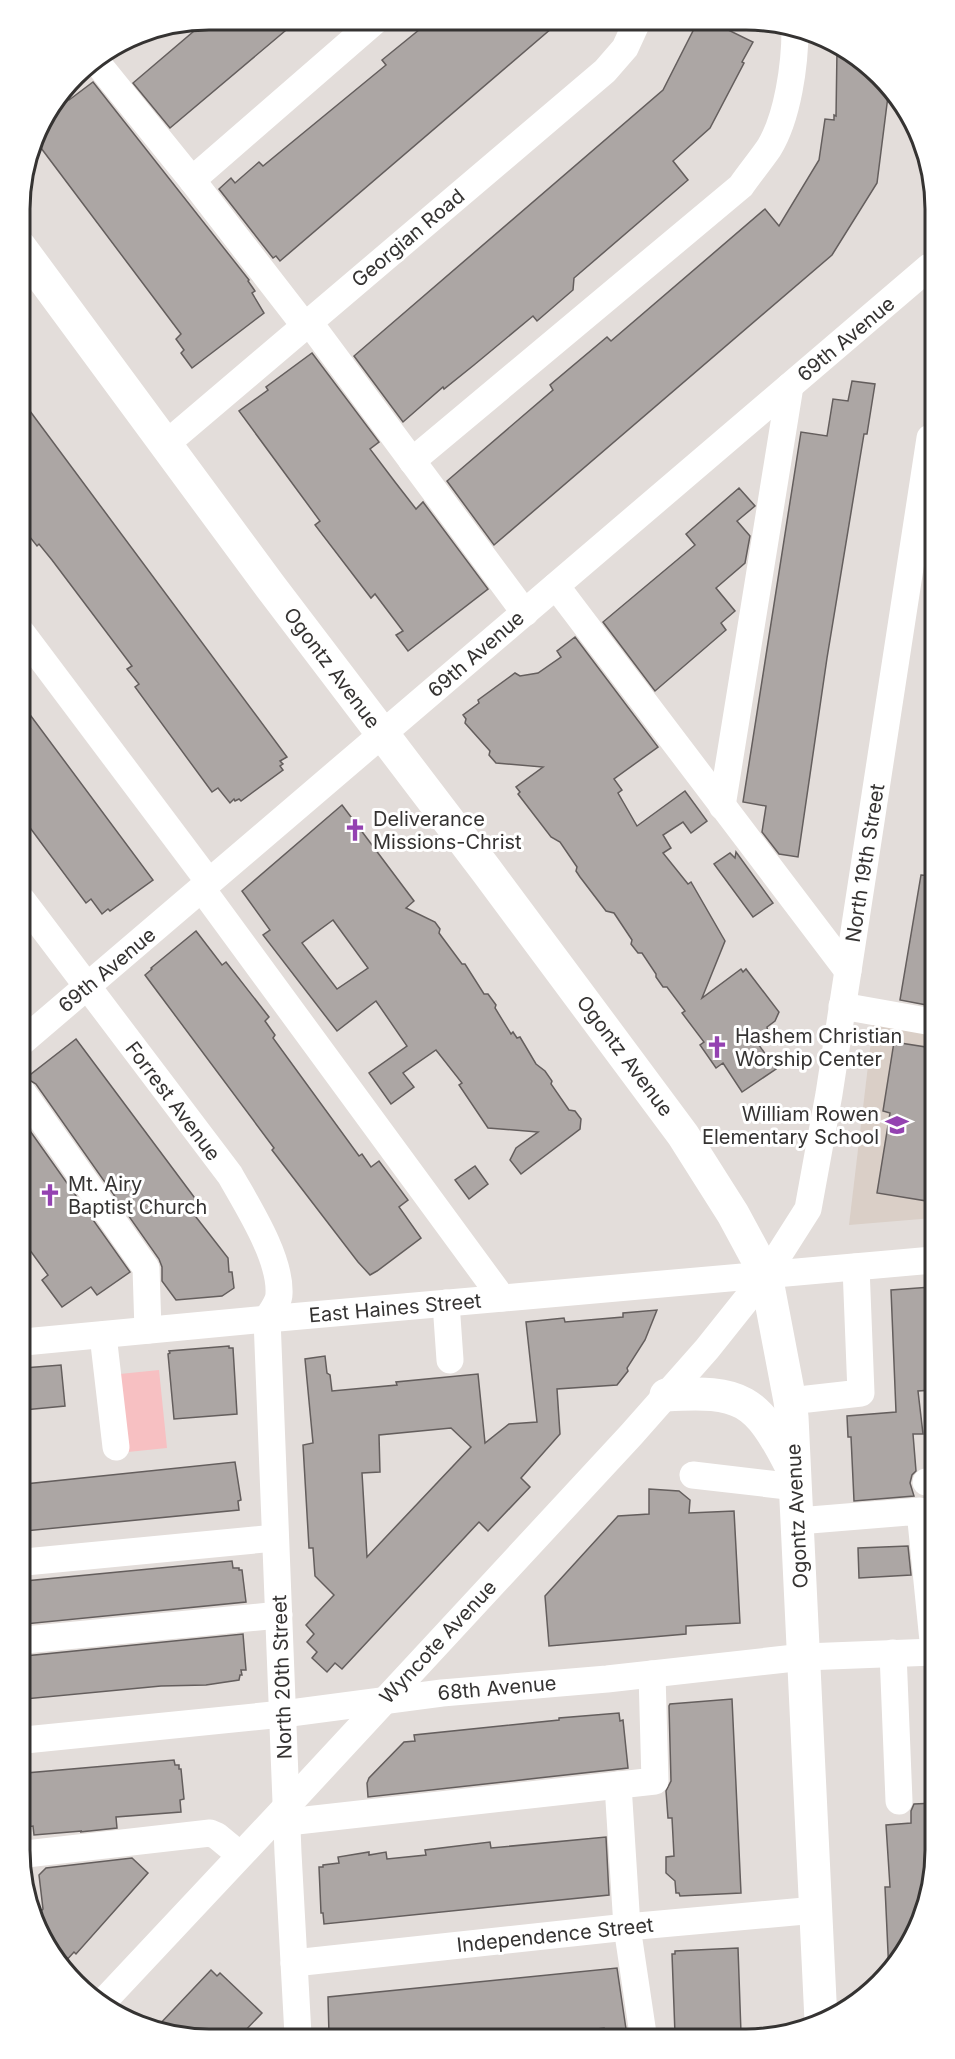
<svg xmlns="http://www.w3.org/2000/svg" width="955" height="2059" font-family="Inter,sans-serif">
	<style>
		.built { fill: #dacfc7 }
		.grass { fill: #f7c0c2 }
		.building { fill: #aca6a4; stroke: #645e5d; stroke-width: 1.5; fill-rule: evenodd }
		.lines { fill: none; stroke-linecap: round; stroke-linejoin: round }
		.minor { stroke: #fff; stroke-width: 27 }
		.major { stroke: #fff; stroke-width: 33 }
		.labels { text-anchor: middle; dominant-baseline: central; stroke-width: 6; stroke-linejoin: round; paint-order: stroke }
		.street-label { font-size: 20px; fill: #353332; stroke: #fff }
		.poi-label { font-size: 20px; fill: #353332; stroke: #fff; text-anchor: start }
		.rim { fill: none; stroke: #353332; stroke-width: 3 }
	</style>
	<rect width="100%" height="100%" fill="#e3ddda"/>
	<polygon class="built" points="873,1024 932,1031 933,1218 849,1225"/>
	<polygon class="grass" points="159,1370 167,1448 118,1453 110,1375"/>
	<g class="building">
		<polygon points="207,20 298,20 170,128 133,83"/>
		<polygon points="430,21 559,22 280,261 276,256 273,258 219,189 231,178 235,183 259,162 263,166 386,65 382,60"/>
		<polygon points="697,23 714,23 753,42 742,62 744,63 710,128 673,161 688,180 574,278 573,290 537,321 533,316 474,365 444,389 443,387 403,422 354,356 663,90"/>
		<polygon points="837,50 871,67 889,88 877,183 832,255 494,545 447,481 553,390 550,385 607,337 611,341 765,209 779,226 819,160 825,119 834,120 834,115 836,116"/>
		<polygon points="93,82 249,280 248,281 255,291 252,293 264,313 192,368 181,353 184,350 176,339 181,334 35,140 39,125 51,110 67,97 69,100"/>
		<polygon points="312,353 379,442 370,449 395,482 416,509 423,502 488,589 408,651 396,635 403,631 375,594 371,598 315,525 320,521 239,411 268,390 266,387"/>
		<polygon points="852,381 875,384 867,434 864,434 859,464 827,658 798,857 779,854 762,832 766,806 743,802 801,432 827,436 833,399 848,401"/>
		<polygon points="21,399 287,757 280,761 283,764 280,766 283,770 241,801 239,799 235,801 234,799 230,803 218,788 212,792 135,687 139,684 127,669 132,666 52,560 39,544 37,546 21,526"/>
		<polygon points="739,488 755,506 737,521 750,536 745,563 716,588 735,611 721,623 726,630 655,691 603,622 695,545 686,534"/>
		<polygon points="575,637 658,747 614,779 622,790 618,793 637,826 685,791 707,821 691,833 683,822 663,835 671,848 663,853 688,884 691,882 725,941 702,998 741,969 743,972 746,969 779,1012 775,1021 767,1027 768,1032 756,1041 776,1069 742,1092 723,1063 716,1068 700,1045 704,1042 682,1013 685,1011 667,987 663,987 656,977 656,974 642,953 638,953 631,944 632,940 614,913 606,911 580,877 576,871 577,867 560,842 551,837 518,794 520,792 516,787 543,767 496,763 489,755 490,751 465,723 466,719 463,715 479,703 478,700 515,673 520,676 538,673 561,657 557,651"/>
		<polygon points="22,704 153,880 110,911 108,909 102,914 91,899 86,903 22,817"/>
		<path d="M342 805 414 901 406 908 435 922 440 929 439 933 462 964H465L484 994H488L496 1005 495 1008 511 1034 513 1032 517 1038 520 1037 536 1064 545 1071 552 1081 551 1084 569 1110 575 1111 581 1119 580 1129 521 1174 510 1160 516 1148 538 1132 488 1128 459 1085 462 1083 436 1050 403 1073 414 1087 391 1104 369 1073 407 1046 376 1001 337 1031 263 935 270 930 242 891ZM333 920 368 968 337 989 302 943Z"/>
		<polygon points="736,852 773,903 753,917 714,864 730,853 735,858"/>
		<polygon points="921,875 932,876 932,1006 900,1000"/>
		<polygon points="196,931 222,965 226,962 269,1017 265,1021 275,1035 273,1038 359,1156 362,1154 371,1167 379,1161 408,1200 399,1207 421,1238 377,1271 370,1275 358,1262 272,1150 274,1148 145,975 152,969 151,968"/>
		<polygon points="76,1039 203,1209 196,1217 228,1258 229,1272 232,1272 234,1288 222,1296 176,1300 162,1281 162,1267 159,1259 36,1084 26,1078"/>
		<polygon points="894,1042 932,1048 933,1202 877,1193 890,1113 883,1111"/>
		<polygon points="23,1121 130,1272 97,1295 91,1287 62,1307 42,1280 48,1275 24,1242"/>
		<polygon points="475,1166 488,1184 469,1199 455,1180"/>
		<polygon points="931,1287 933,1390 918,1391 923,1434 913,1434 916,1471 912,1475 910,1483 914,1496 854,1501 851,1437 848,1437 847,1416 896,1412 891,1290"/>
		<path d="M657 1310 645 1340 627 1368 628 1371 617 1385 557 1389 560 1434 521 1478 530 1487 488 1531 479 1522 342 1669 335 1663 327 1672 312 1658 317 1652 307 1642 314 1634 306 1625 334 1595 315 1576 313 1548H309L303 1445 313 1443 305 1359 325 1356 327 1373 330 1375 332 1391 397 1385 396 1382 478 1374 485 1443 509 1424 537 1422 526 1322 564 1318 565 1322 623 1317V1313ZM451 1428 471 1447 367 1557 362 1473 380 1472 379 1435Z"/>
		<polygon points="229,1346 229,1348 233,1348 237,1414 174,1419 168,1354 170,1353 169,1351"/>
		<polygon points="61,1365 65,1406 24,1410 24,1368"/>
		<polygon points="235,1462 241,1500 238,1501 239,1510 25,1531 25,1484"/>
		<polygon points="649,1489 679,1491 690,1500 689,1513 734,1511 740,1623 686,1626 686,1634 549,1646 545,1596 618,1516 649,1514"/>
		<polygon points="908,1546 911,1575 859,1578 858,1548"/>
		<polygon points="232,1561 233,1568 239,1568 239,1570 242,1570 246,1602 25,1624 25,1581"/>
		<polygon points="243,1634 246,1670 241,1670 242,1675 240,1675 239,1680 206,1685 161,1686 25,1699 25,1656"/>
		<polygon points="732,1699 741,1893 680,1896 679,1893 676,1893 675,1881 666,1873 666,1857 674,1856 672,1818 668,1818 666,1791 671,1781 669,1706 670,1704"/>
		<polygon points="619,1713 620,1721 623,1720 628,1768 368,1797 367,1783 369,1778 404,1742 415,1741 414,1735 559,1720 559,1718"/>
		<polygon points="174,1760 175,1765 179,1765 179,1769 181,1769 184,1799 180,1800 181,1812 116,1817 117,1828 80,1832 82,1831 34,1835 33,1826 26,1827 26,1773"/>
		<polygon points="935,1803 935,1863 921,1923 889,1974 885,1887 890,1887 886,1825 911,1823 911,1811 914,1804"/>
		<polygon points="606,1837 609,1895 324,1924 323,1913 321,1913 319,1867 323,1867 323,1865 339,1863 338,1857 369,1852 369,1855 386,1852 387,1859 426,1855 425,1850 490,1842 491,1848"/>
		<polygon points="132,1858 148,1873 76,1954 74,1952 63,1964 58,1959 57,1960 45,1945 34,1919 43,1909 39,1875 46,1868"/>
		<polygon points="738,1948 741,2033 675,2034 672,1954 675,1954 675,1951"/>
		<polygon points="617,1968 626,2029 604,2032 604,2028 563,2033 563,2034 329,2035 328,1997"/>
		<polygon points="211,1970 217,1976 220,1973 262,2013 240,2036 172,2036 156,2028"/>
	</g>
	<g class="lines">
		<g class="minor">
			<polyline points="95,60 192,180 375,21"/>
			<polyline points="192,180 305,326"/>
			<polyline points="309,322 525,613"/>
			<polyline points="166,444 605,71 625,48 637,22"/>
			<path d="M412 461 741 186C750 173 760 161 769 148 788 117 795 64 795 29"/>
			<polyline points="556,586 848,971"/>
			<polyline points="22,633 209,882"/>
			<polyline points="722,806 790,386"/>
			<polyline points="202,889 502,1298"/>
			<path d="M22 900 230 1175C248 1207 281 1258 279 1294 279 1302 271 1312 267 1319L288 1853 298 2035"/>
			<polyline points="842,1006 932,1022"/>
			<polyline points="23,1041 929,267"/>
			<polyline points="23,1093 146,1268 148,1330"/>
			<polyline points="446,1303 450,1360"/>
			<polyline points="103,1335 116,1447"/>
			<polyline points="24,1342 267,1319 933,1260"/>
			<polyline points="790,1401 861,1393 856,1267"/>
			<polyline points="693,1475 796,1487"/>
			<polyline points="926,1482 934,1482"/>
			<polyline points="798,1521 920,1511 934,1651"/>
			<polyline points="25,1562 275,1538"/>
			<polyline points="25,1640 279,1615"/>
			<polyline points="893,1653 899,1801"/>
			<polyline points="25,1740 283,1714 442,1693 607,1679 804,1657 934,1652"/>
			<polyline points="618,1785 627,1927 643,2034"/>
			<polyline points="288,1822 655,1781 652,1674"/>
			<polyline points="26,1854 210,1833 217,1836 240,1855"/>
			<polyline points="294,1963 627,1927 816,1910"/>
			<polyline points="103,2002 287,1806 631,1435 707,1349 766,1275 808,1209 829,1094 930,438"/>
		</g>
		<g class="major">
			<polyline points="20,247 270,586 486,870 683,1135 733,1214 766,1275 790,1401 792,1417 821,2021"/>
			<path d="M666 1395C741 1390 757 1399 791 1466"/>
		</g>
	</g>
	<defs>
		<g id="church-bare" transform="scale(1.8)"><path d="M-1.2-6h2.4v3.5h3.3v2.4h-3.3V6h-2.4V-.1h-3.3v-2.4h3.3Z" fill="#9442b1" stroke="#fff" stroke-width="2.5" paint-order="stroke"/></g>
		<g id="school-bare" transform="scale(1.8)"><path d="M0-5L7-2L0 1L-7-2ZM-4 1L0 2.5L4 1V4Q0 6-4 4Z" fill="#9442b1" stroke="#fff" stroke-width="2.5" paint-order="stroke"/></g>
	</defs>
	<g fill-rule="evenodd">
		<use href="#church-bare" x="355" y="830"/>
		<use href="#church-bare" x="717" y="1047"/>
		<use href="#school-bare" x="897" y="1125"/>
		<use href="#church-bare" x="50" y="1195"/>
	</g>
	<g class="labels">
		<g class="street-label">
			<text transform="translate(408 238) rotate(-40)">Georgian Road</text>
			<text transform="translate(846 339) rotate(-40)">69th Avenue</text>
			<text transform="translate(476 654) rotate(-41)">69th Avenue</text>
			<text transform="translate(332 668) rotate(53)">Ogontz Avenue</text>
			<text transform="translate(865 863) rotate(-81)">North 19th Street</text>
			<text transform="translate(107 970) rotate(-40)">69th Avenue</text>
			<text transform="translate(625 1056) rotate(53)">Ogontz Avenue</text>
			<text transform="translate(173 1101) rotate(53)">Forrest Avenue</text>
			<text transform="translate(395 1308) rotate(-5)">East Haines Street</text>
			<text transform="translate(797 1516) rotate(-93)">Ogontz Avenue</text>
			<text transform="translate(438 1642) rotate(-47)">Wyncote Avenue</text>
			<text transform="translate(282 1677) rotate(-92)">North 20th Street</text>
			<text transform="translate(497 1688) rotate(-5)">68th Avenue</text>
			<text transform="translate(555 1935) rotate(-6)">Independence Street</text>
		</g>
		<g class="poi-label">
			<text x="373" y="819">Deliverance<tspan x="373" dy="23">Missions-Christ</tspan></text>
			<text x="735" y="1036">Hashem Christian<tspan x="735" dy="23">Worship Center</tspan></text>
			<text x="879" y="1114" text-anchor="end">William Rowen<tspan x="879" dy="23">Elementary School</tspan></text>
			<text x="68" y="1184">Mt. Airy<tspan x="68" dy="23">Baptist Church</tspan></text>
		</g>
	</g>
	<path d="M0 0H955V2059H0ZM209 30H746A179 179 0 0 1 925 209V1850A179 179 0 0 1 746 2029H209A179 179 0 0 1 30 1850V209A179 179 0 0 1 209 30Z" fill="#fff" fill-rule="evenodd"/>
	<path class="rim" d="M209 30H746A179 179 0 0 1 925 209V1850A179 179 0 0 1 746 2029H209A179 179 0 0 1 30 1850V209A179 179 0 0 1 209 30Z"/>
</svg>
